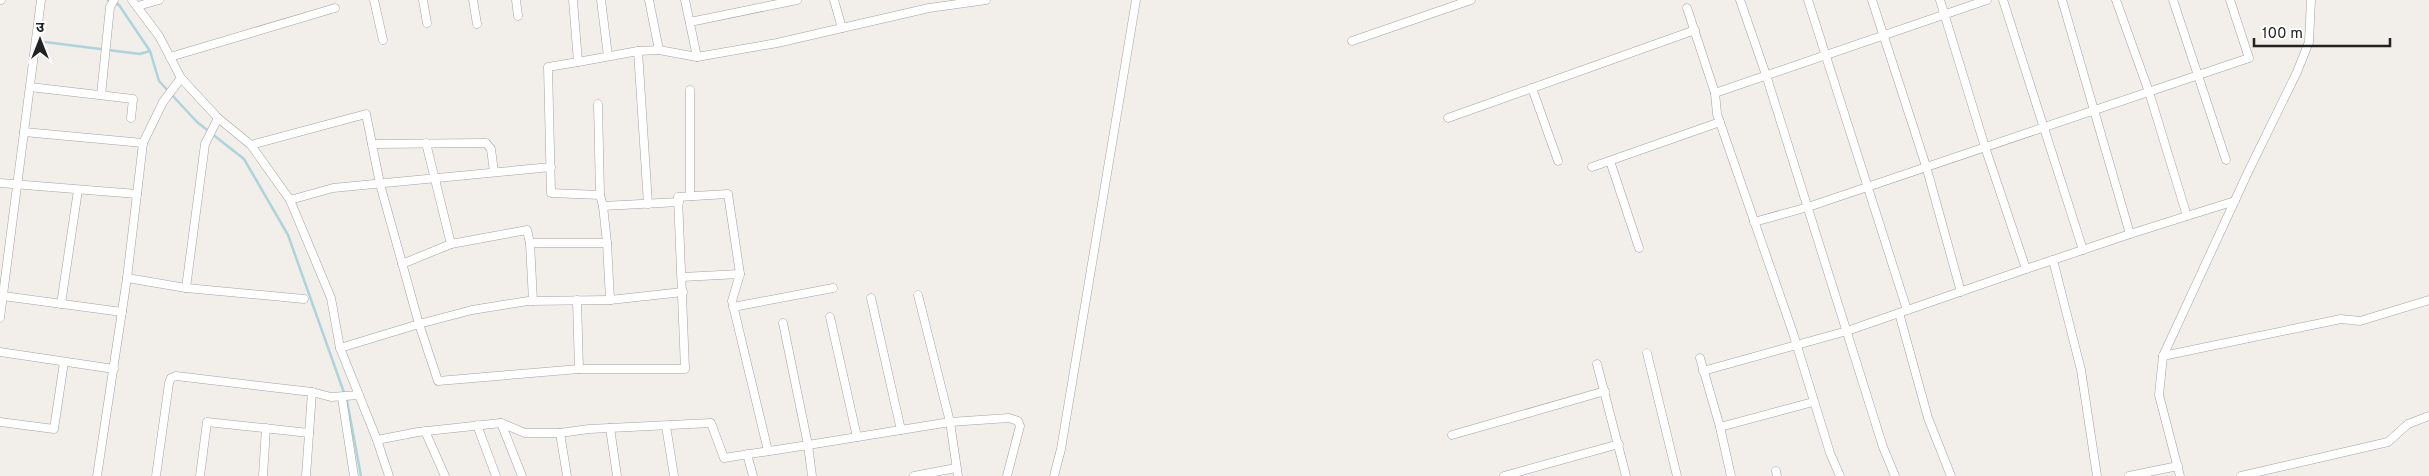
<svg xmlns="http://www.w3.org/2000/svg" width="2429" height="476" font-family="Overpass,'Noto Sans Devanagari',sans-serif">
	<style>
		.lines { fill: none; stroke-linecap: round; stroke-linejoin: round }
		.stream { stroke: #add4dc; stroke-width: 2.5 }
		.minor-casing { stroke: #a3a3a3; stroke-width: 9 }
		.minor { stroke: #fff; stroke-width: 8 }
	</style>
	<rect width="100%" height="100%" fill="#f2eee9"/>
	<g class="lines">
		<g class="stream">
			<polyline points="108,0 119,5 150,51 159,81 197,122 244,159 288,235 347,401 361,476"/>
			<polyline points="37,41 140,54 150,51"/>
		</g>
		<g class="minor-casing">
			<g id="minor">
				<polyline points="0,0 1,0"/>
				<polyline points="132,0 159,36 181,78 218,118 251,145 290,200 331,298 340,348 377,440 389,476"/>
				<polyline points="374,0 383,40"/>
				<polyline points="423,0 427,23"/>
				<polyline points="473,0 477,24"/>
				<polyline points="516,0 518,16"/>
				<polyline points="573,0 578,62 548,67 551,193 600,195 603,206 679,202"/>
				<polyline points="601,0 608,56"/>
				<polyline points="649,0 659,50"/>
				<polyline points="685,0 697,57"/>
				<polyline points="1740,0 1766,75 1883,447 1895,476"/>
				<polyline points="1808,0 1907,310"/>
				<polyline points="1872,0 1926,166 1961,292"/>
				<polyline points="2003,0 2083,250"/>
				<polyline points="2062,0 2130,234 2187,216 2149,92 2116,0"/>
				<polyline points="2173,0 2226,160"/>
				<polyline points="138,6 159,0"/>
				<polyline points="1687,8 1715,93"/>
				<polyline points="690,22 797,0"/>
				<polyline points="842,28 929,8 986,0"/>
				<polyline points="1352,41 1471,0"/>
				<polyline points="638,51 659,50 697,57 777,43 842,28 834,0"/>
				<polyline points="170,57 335,8"/>
				<polyline points="578,62 638,51 648,204"/>
				<polyline points="30,87 133,99 131,118"/>
				<polyline points="1532,88 1558,161"/>
				<polyline points="690,90 690,196"/>
				<polyline points="101,95 110,7 114,0"/>
				<polyline points="598,104 600,195"/>
				<polyline points="1448,118 1695,30"/>
				<polyline points="24,132 143,143"/>
				<polyline points="426,143 451,244 527,230 530,243 607,243 610,300 683,292"/>
				<polyline points="372,144 486,143 491,149 494,172"/>
				<polyline points="251,145 366,114 380,184 419,324 472,310 528,301 610,300"/>
				<polyline points="1610,161 1639,248"/>
				<polyline points="1592,167 1720,122"/>
				<polyline points="0,183 137,194 127,278 97,476"/>
				<polyline points="137,194 143,143 163,102 181,78"/>
				<polyline points="290,200 333,188 551,167"/>
				<polyline points="603,206 607,243"/>
				<polyline points="2187,216 2235,201"/>
				<polyline points="1754,222 1808,207 2249,58 2230,0"/>
				<polyline points="530,243 533,301"/>
				<polyline points="2053,260 2081,370 2097,476"/>
				<polyline points="402,264 451,244"/>
				<polyline points="2026,269 2130,234"/>
				<polyline points="682,277 740,274 732,301 768,451"/>
				<polyline points="127,278 186,288 304,299"/>
				<polyline points="186,288 205,144 218,118"/>
				<polyline points="918,295 950,422 958,476"/>
				<polyline points="3,296 122,312"/>
				<polyline points="871,298 901,430"/>
				<polyline points="577,300 579,369"/>
				<polyline points="61,304 78,190"/>
				<polyline points="733,307 833,288"/>
				<polyline points="1899,313 1928,418 1951,476"/>
				<polyline points="830,317 857,437"/>
				<polyline points="0,318 41,0"/>
				<polyline points="340,348 419,324 438,381 579,369 685,369 678,197 728,194 740,274"/>
				<polyline points="0,352 114,369"/>
				<polyline points="1647,353 1677,476"/>
				<polyline points="2163,356 2341,319 2360,321 2429,300"/>
				<polyline points="1700,358 1720,427 1731,476"/>
				<polyline points="1597,364 1626,476"/>
				<polyline points="1703,371 1847,331 2026,269 1985,147 1940,0"/>
				<polyline points="342,398 354,476"/>
				<polyline points="0,422 54,429 64,362"/>
				<polyline points="501,423 522,476"/>
				<polyline points="477,425 496,476"/>
				<polyline points="666,426 674,476"/>
				<polyline points="1720,427 1813,402"/>
				<polyline points="610,428 617,476"/>
				<polyline points="425,431 445,476"/>
				<polyline points="560,433 567,476"/>
				<polyline points="1452,435 1605,391"/>
				<polyline points="377,440 418,432 501,423 525,433 560,433 589,429 711,423 724,458 808,445 783,323"/>
				<polyline points="747,454 753,476"/>
				<polyline points="1776,471 1777,476"/>
				<polyline points="156,476 169,383 171,378 176,376 312,392 331,397 359,395"/>
				<polyline points="200,476 207,422 309,433"/>
				<polyline points="263,476 266,428"/>
				<polyline points="306,476 312,392"/>
				<polyline points="812,476 808,445 950,422 1009,418 1018,421 1020,426 1007,476"/>
				<polyline points="914,476 956,468"/>
				<polyline points="1054,476 1061,449 1136,0"/>
				<polyline points="1504,476 1619,444"/>
				<polyline points="1840,476 1830,453 1793,333 1717,114 1715,93 1987,0"/>
				<polyline points="2129,476 2178,466"/>
				<polyline points="2180,476 2159,395 2163,356 2249,170 2297,72 2309,42 2311,0"/>
				<polyline points="2241,476 2388,442 2408,424 2429,416"/>
			</g>
		</g>
		<use href="#minor" class="minor"/>
	</g>
	<g transform="translate(40 40)" stroke="#ffffff" stroke-width="4" paint-order="stroke">
	<path d="M0-4L9 19L0 12L-9 19Z" fill="#222222"/>
	<text y="-8" font-size="14" font-weight="bold" text-anchor="middle" fill="#222222">उ</text>
	</g>
	<path d="M2254 38v8h136v-8" fill="none" stroke="#222222" stroke-width="2.5"/>
	<text x="2262" y="38" font-size="15" fill="#222222" stroke="#ffffff" stroke-width="4" paint-order="stroke">100 m</text>
</svg>
